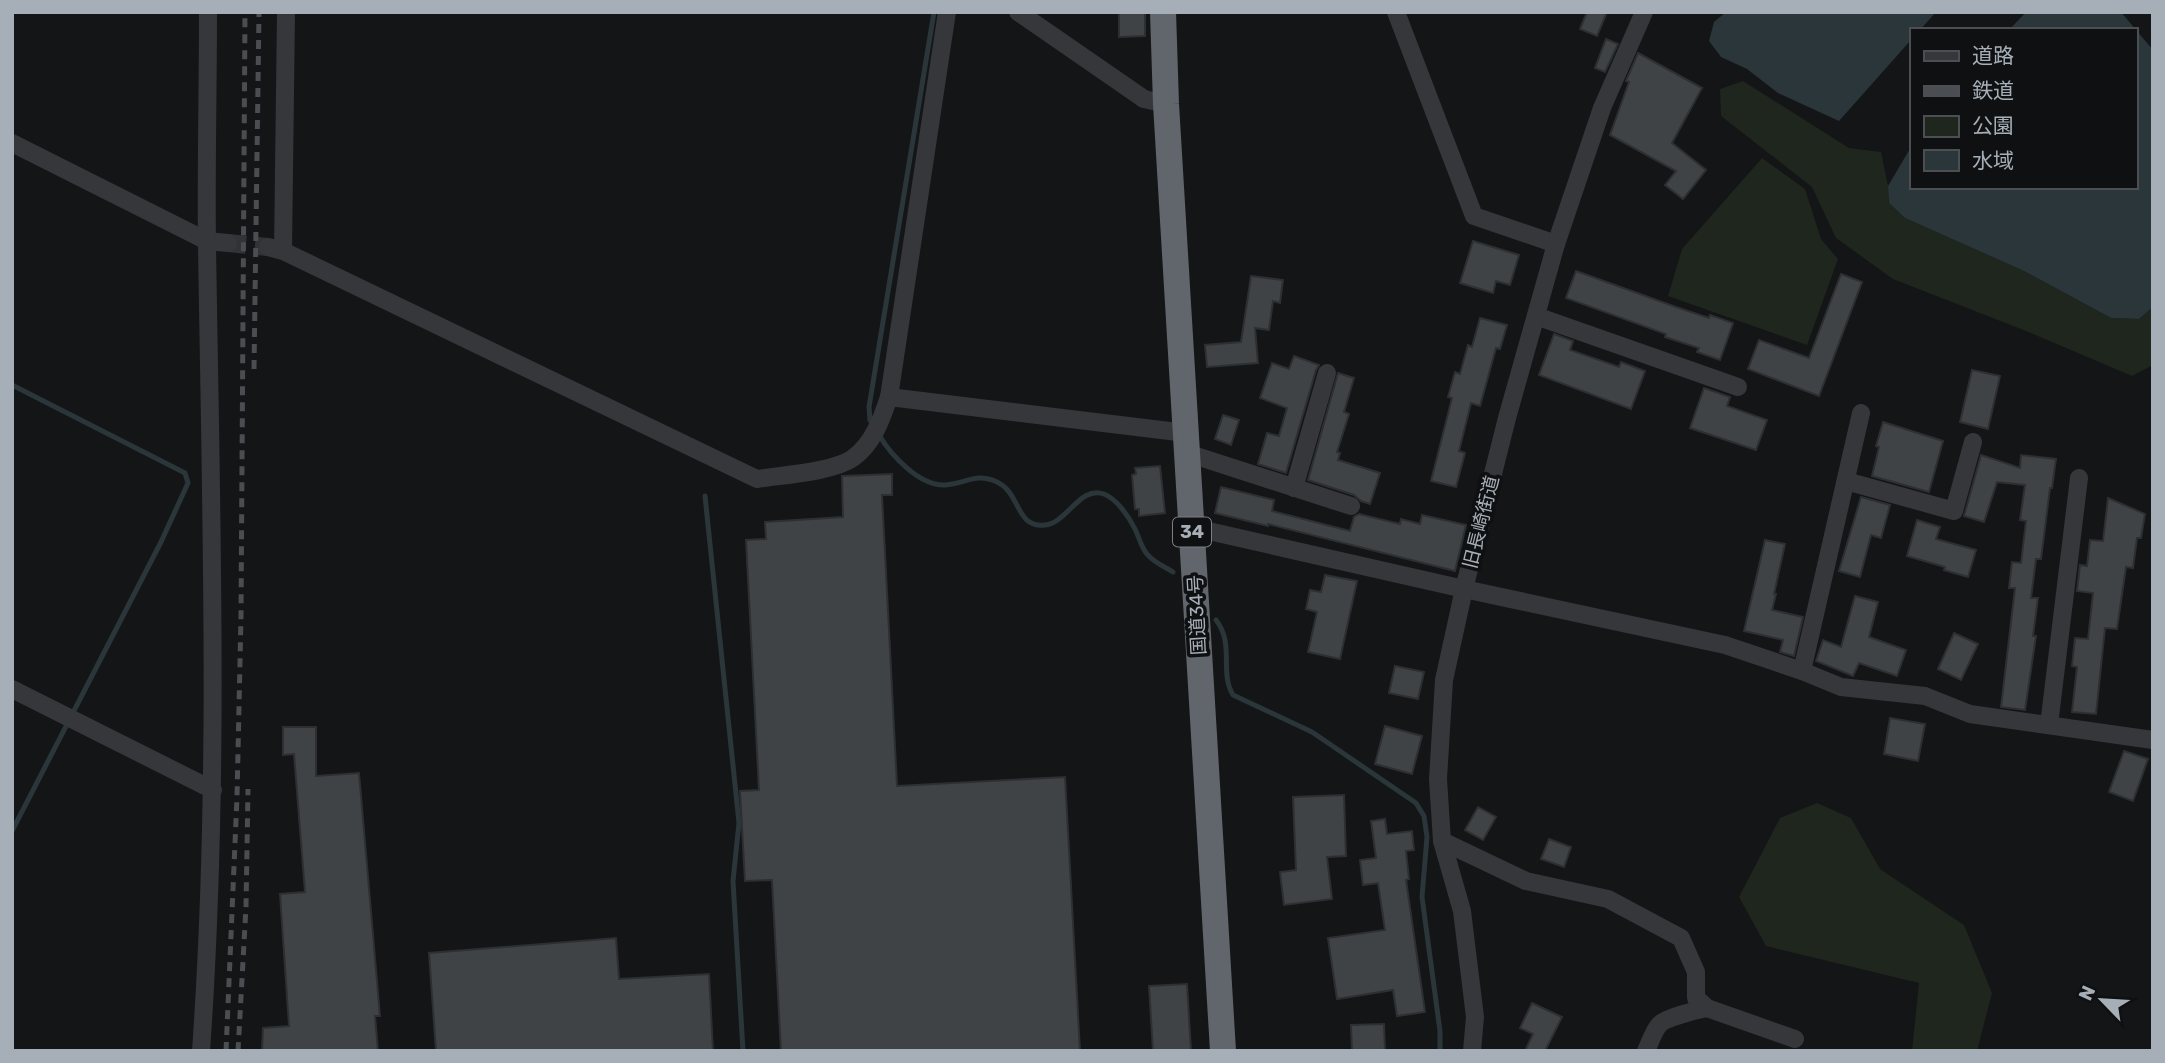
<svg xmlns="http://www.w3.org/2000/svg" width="2165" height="1063" font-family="Rubik,'Noto Sans JP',sans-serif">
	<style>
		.green { fill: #1e261e }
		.water { fill: #2a363a }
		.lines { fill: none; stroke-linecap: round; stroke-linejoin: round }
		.stream { stroke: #2a363a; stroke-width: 5 }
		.building { fill: #404346; stroke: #2e2f32; stroke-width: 2 }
		.minor-tunnel { stroke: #313436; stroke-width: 18; stroke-dasharray: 18 9; stroke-linecap: butt }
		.minor { stroke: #35373b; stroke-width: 18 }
		.highway { stroke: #61666c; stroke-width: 26 }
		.rail { stroke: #4a4d52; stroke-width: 5; stroke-dasharray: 9 7; stroke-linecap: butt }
		.labels { text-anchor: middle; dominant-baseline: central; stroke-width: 7; stroke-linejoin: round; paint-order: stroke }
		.shield { fill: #0f1011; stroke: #797f85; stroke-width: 2 }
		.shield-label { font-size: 18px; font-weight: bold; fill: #a6aeb7 }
		.street-label { font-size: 19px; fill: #a6aeb7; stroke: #0f1011 }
	</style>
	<rect width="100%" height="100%" fill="#141516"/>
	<g class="green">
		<polygon points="1743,81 1849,148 1881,152 1888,186 1889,203 1905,218 2024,271 2111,318 2139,319 2153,307 2153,365 2132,376 2031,333 1893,279 1836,238 1812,187 1721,116 1720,89"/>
		<polygon points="1762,158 1805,189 1821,239 1838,259 1807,345 1668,296 1682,249"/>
		<polygon points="1817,803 1851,818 1880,869 1964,925 1992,993 1977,1051 1912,1051 1919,983 1766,946 1739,897 1780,818"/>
	</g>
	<g class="water">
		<polygon points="1726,12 1936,12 1920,30 1911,30 1911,40 1839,121 1778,93 1747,69 1721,57 1709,41 1714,22"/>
		<polygon points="2026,12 2121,12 2153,50 2153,307 2139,319 2111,318 2024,271 1905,218 1889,203 1888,186 1911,147 1911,187 2135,187 2135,30 2009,30"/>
	</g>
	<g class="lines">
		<g class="stream">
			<polyline points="12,385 185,473 188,483 161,542 12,831"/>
			<polyline points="874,426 870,420 869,407 934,12"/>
			<path d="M879 435C891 455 919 486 945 485 966 484 975 472 997 482 1021 493 1015 528 1045 525 1067 523 1080 485 1104 494 1117 499 1129 517 1135 529 1139 537 1141 547 1147 554 1153 562 1165 567 1173 572"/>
			<polyline points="705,496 739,823 733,881 743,1051"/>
			<path d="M1216 620C1235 644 1219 672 1233 695L1312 732 1416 803 1424 816 1427 837 1422 897 1440 1031V1051"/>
		</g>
	</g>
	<g class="building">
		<polygon points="1119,12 1145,12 1145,36 1119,37"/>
		<polygon points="1587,12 1607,12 1597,36 1580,29"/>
		<polygon points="1606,39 1618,44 1605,72 1595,68"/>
		<polygon points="1638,53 1702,88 1672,143 1706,170 1683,199 1665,185 1676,171 1610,135 1629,82 1626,81"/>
		<polygon points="1473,241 1519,255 1510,285 1496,281 1493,293 1460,283"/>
		<polygon points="1576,271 1676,307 1709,318 1710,315 1733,323 1720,360 1697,352 1699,348 1665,337 1666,334 1566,298"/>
		<polygon points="1841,274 1862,282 1819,396 1748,369 1759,340 1809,358"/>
		<polygon points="1251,276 1283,280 1280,303 1273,301 1269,330 1255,328 1258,363 1207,367 1205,345 1241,342"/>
		<polygon points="1480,318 1507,325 1500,349 1496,348 1480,406 1471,403 1459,451 1465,453 1456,487 1431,481 1452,398 1448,397 1455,372 1460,374 1468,345 1472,347"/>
		<polygon points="1554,334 1573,341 1570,350 1619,367 1621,362 1645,371 1631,409 1539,375"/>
		<polygon points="1294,356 1319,365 1316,370 1286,473 1258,464 1267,433 1279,436 1287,408 1260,398 1272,363 1289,369"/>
		<polygon points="1972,370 2000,376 1988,429 1960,422"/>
		<polygon points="1338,373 1354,378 1344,412 1349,414 1337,452 1340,453 1338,460 1380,473 1370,504 1361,501 1354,495 1308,480"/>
		<polygon points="1704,388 1730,397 1727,406 1767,420 1756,450 1690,428"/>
		<polygon points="1223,415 1239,420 1231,445 1215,439"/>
		<polygon points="1883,422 1943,441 1929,492 1872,476 1879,447 1876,446"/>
		<polygon points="1981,455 2020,468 2021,455 2056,459 2052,488 2050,488 2041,559 2036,559 2031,598 2038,598 2033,636 2036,636 2025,710 2001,707 2015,588 2009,588 2012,562 2021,563 2026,521 2020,520 2025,485 1997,482 1984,522 1964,516"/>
		<polygon points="1160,466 1165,513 1139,516 1139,509 1135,509 1132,475 1136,474 1135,468"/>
		<polygon points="892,474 892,495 882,495 897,786 1065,777 1080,1051 781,1051 772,880 745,881 740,791 759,790 746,540 766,539 765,522 843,517 842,476"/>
		<polygon points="1221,487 1274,500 1272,511 1350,531 1354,517 1359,514 1400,524 1401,519 1420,524 1422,515 1466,525 1455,571 1268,524 1268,526 1215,513"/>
		<polygon points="1861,497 1890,505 1881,538 1871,535 1860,577 1839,571"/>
		<polygon points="2108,498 2145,514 2141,538 2137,538 2133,568 2126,567 2117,629 2105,628 2096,714 2072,712 2077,667 2072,666 2075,638 2088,639 2093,593 2077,591 2080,565 2087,566 2090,540 2103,541"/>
		<polygon points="1917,520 1940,527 1936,539 1976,550 1968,577 1944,570 1945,567 1907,556"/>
		<polygon points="1765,540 1785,544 1774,594 1776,594 1772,610 1803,617 1794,656 1780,652 1783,640 1744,631"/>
		<polygon points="1325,575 1357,581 1340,659 1308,652 1317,612 1306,609 1310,590 1321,592"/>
		<polygon points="1855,596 1878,602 1869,637 1906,650 1897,676 1859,663 1853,676 1816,661 1823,640 1841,647"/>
		<polygon points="1954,633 1978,644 1961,680 1938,669"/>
		<polygon points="1395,666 1424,672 1418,699 1389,693"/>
		<polygon points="1890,718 1925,724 1918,761 1884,754"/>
		<polygon points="1385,726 1422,736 1412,774 1375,764"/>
		<polygon points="283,727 316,727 316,776 359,773 380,1016 375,1016 378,1051 262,1051 263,1028 289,1026 280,894 305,892 294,754 283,755"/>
		<polygon points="2124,751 2148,759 2133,801 2109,792"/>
		<polygon points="1344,795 1346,856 1327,857 1332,899 1284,905 1280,872 1296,870 1293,797"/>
		<polygon points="1478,807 1496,817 1483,840 1465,830"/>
		<polygon points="1385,819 1387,834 1412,831 1414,850 1406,851 1409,879 1406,880 1425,1012 1397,1016 1393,990 1337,999 1328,938 1385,930 1378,883 1363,885 1360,860 1376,858 1371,821"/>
		<polygon points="1549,839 1571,847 1564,867 1541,859"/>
		<polygon points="616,938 619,979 709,974 713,1051 436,1051 429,953"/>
		<polygon points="1187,984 1191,1051 1153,1051 1149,986"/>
		<polygon points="1532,1003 1562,1017 1545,1051 1525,1051 1533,1034 1520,1028"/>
		<polygon points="1384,1024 1385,1051 1352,1051 1351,1025"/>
	</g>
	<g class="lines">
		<polyline class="minor-tunnel" points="228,243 268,247"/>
		<g class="minor">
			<polyline points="1018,12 1144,99 1166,104"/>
			<polyline points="1396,12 1474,216 1556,244"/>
			<polyline points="12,143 207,241 228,243"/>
			<path d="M268 247 283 251 757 479C782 475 833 472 853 458 873 444 882 418 889 397L947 12"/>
			<polyline points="283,251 286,12"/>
			<polyline points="1536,316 1738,387"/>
			<polyline points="889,397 1186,433"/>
			<polyline points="1187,453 1351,506"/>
			<polyline points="1846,481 1954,511 1973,442"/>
			<polyline points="1294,488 1327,373"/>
			<polyline points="1191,527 1464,589 1725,645 1802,671 1841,687 1925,696 1970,714 2153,740"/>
			<polyline points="1802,671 1861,413"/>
			<polyline points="12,689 213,790"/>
			<polyline points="2049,725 2079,478"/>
			<polyline points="1442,841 1526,881 1608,899 1681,938 1696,972 1696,998 1707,1008 1795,1039"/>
			<path d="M201 1051C220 783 211 514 207 245 206 168 208 90 208 12"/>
			<polyline points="1472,1051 1475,1017 1462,911 1442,841 1438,779 1444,680 1464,589 1507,418 1556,244 1602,108 1644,12"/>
			<path d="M1646 1051C1650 1043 1653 1032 1659 1025 1664 1018 1697 1010 1707 1008"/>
		</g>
		<polyline class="highway" points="1163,12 1166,104 1223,1051"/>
		<g class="rail">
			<polyline points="254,369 259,12"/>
			<polyline points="226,1051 237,797 241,617 245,12"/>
			<polyline points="238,1051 246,907 248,789"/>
		</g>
	</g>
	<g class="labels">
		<rect class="shield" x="1173" y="517.5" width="38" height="29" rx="5"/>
		<g class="shield-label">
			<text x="1192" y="532">34</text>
		</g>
		<g class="street-label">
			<text transform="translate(1481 522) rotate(-76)">旧長崎街道</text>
			<text transform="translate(1197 615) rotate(-93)">国道34号</text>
		</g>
	</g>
	<rect width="2165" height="1063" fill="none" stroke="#a6aeb7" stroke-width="28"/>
	<rect x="1910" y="28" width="228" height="161" fill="#0f1011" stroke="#4b4f53" stroke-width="2"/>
	<rect x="1924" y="51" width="35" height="10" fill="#35373b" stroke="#4b4f53" stroke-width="2"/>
	<text x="1972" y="63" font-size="21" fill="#a6aeb7">道路</text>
	<rect x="1924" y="86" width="35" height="10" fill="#4a4d52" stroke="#4b4f53" stroke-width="2"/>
	<text x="1972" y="98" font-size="21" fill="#a6aeb7">鉄道</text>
	<rect x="1924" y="116" width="35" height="21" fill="#1e261e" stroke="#4b4f53" stroke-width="2"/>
	<text x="1972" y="133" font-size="21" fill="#a6aeb7">公園</text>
	<rect x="1924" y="150" width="35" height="21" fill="#2a363a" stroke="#4b4f53" stroke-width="2"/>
	<text x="1972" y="168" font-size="21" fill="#a6aeb7">水域</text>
	<g transform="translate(2102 1000) rotate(295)" stroke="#0f1011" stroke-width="5" paint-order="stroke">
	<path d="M0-5L12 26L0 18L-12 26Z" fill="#a6aeb7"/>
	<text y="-10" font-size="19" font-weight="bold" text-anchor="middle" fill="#a6aeb7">N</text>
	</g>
</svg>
